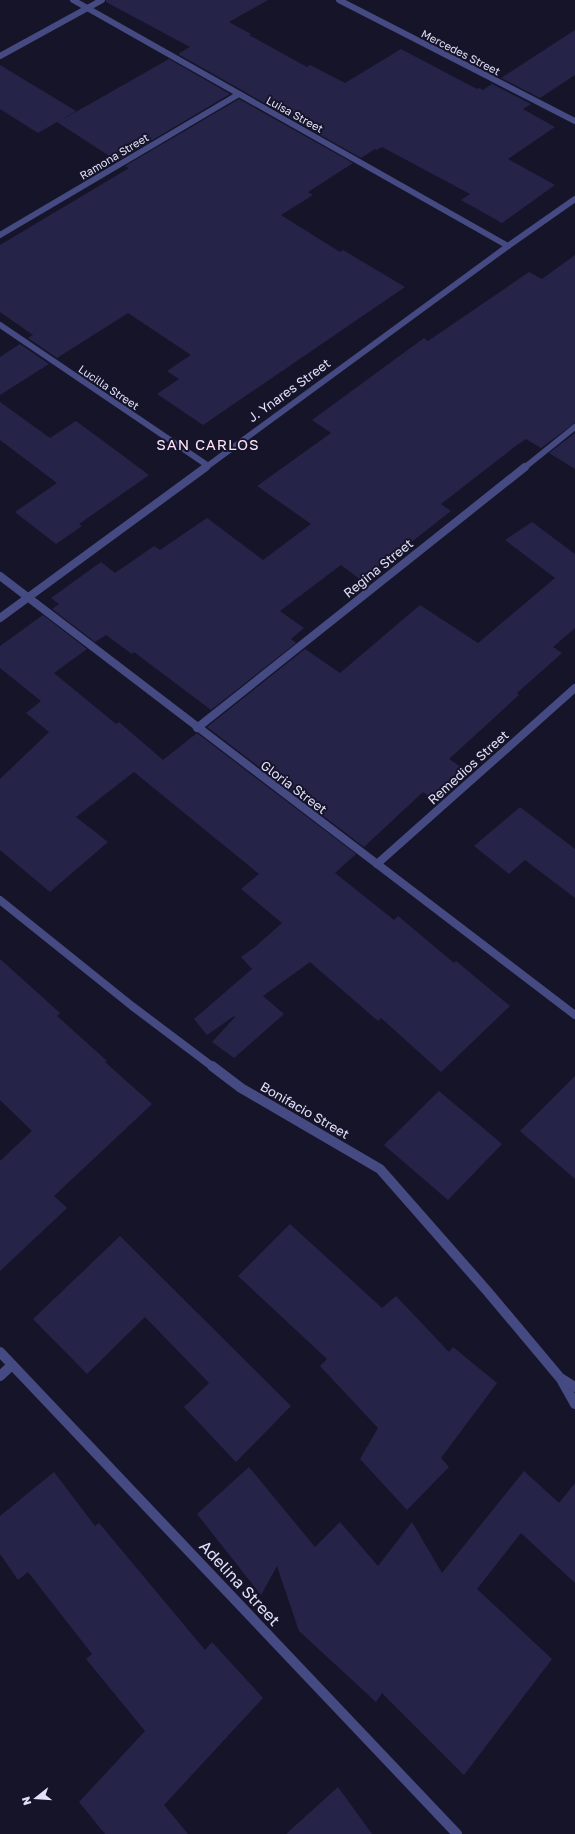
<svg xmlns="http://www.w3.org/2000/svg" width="575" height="1834" font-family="'Golos Text',sans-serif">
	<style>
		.building { fill: #262348 }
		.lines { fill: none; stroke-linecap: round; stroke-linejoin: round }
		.minor-far2 { stroke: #454a82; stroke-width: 6 }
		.minor-far1 { stroke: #454a82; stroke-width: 8 }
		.minor { stroke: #454a82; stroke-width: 10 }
		.tertiary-far2 { stroke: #454a82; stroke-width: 6 }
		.tertiary-far1 { stroke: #454a82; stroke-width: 8 }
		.tertiary { stroke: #454a82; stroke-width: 10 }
		.labels { text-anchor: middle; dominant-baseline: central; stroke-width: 4; stroke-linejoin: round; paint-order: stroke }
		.far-street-label { font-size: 11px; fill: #e1e1fb; stroke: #161429 }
		.street-label { font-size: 13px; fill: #e1e1fb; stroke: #161429 }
		.quarter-label { font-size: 15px; letter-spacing: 1px; fill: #fbe2f5; stroke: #161429 }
		.near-street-label { font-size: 16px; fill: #e1e1fb; stroke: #161429 }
	</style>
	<rect width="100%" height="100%" fill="#161429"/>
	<g class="building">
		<polygon points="106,0 268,0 229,22 251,34 249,35 307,67 310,65 345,83 401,49 477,89 479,88 483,90 492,84 531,104 523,109 555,127 508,159 555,185 502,223 461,200 470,194 382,147 377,150 375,149 361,158 178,54 190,47 106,2"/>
		<polygon points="575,30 575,75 540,98 501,78"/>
		<polygon points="169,59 230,94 117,161 57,122 38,133 0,109 0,65 76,111 58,122"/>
		<polygon points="239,99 353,163 308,192 313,195 281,215 340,252 343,250 405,287 203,425 157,394 179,379 167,371 191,355 128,313 57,358 28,338 33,335 0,312 0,245 129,168 125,166"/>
		<polygon points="575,255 575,423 541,448 526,439 517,445 441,504 451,511 381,566 380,565 361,580 341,565 280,611 304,628 291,639 296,643 211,710 134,652 132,654 106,635 95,642 52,609 59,604 51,598 101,562 115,573 154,546 160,550 207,518 263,560 311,524 257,486 331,433 312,420 424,338 428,341 529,272 542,279"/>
		<polygon points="20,344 49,364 0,395 0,357"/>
		<polygon points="0,402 50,438 76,421 149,475 79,524 82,526 56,544 15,512 57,483 0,440"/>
		<polygon points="575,433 575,469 549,453"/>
		<polygon points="532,522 575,554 575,628 553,647 562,653 517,693 519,695 449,759 462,768 431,798 423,792 364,847 207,727 305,649 340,673 420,605 478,643 555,578 505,540"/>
		<polygon points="43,615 87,649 54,673 116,724 119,722 163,760 197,733 356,854 335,873 394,920 398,916 454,963 456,961 510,1006 441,1072 381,1018 378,1021 310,962 263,996 284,1014 234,1058 212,1042 235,1017 234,1016 207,1035 194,1019 252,969 241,957 255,947 282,923 241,889 259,874 134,772 76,817 108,842 50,892 0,850 0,779 49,732 26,713 41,701 0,668 0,646"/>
		<polygon points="520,807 575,849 575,898 525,860 509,874 474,846"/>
		<polygon points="0,959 60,1013 57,1016 107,1061 105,1062 152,1104 54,1196 67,1208 0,1271 0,1161 32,1131 0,1100"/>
		<polygon points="575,1076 575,1179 520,1131"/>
		<polygon points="439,1091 502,1144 448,1200 384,1145"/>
		<polygon points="290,1224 382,1308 396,1296 449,1352 453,1347 497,1383 441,1458 449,1467 407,1510 360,1459 378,1428 320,1366 327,1359 238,1276"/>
		<polygon points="120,1236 291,1406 236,1462 184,1407 209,1383 145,1317 87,1374 33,1319"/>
		<polygon points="249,1467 315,1547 340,1522 378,1566 412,1522 442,1573 524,1471 559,1503 575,1483 575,1583 521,1533 477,1589 552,1659 464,1775 382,1693 376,1702 299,1631 277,1566 261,1595 197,1514"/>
		<polygon points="54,1472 95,1526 99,1523 205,1650 212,1642 263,1698 164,1805 188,1834 105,1834 79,1802 145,1731 86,1659 92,1654 28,1572 18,1580 0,1554 0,1516"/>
		<polygon points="338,1787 372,1834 286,1834"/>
	</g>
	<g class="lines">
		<g class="minor-far2">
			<polyline points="73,0 508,246"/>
			<polyline points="339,0 575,121"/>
			<polyline points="0,56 102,0"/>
			<polyline points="0,235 239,94"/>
			<polyline points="0,325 207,465"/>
			<polyline points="524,468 575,427"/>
		</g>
		<g class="minor-far1">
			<polyline points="0,576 575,1015"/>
			<polyline points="197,728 525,467"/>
			<polyline points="377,864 575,688"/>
		</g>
		<g class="minor">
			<polyline points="0,1352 457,1834"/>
			<polyline points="0,1376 12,1365"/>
		</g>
		<polyline class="tertiary-far2" points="205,468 508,246 575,199"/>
		<g class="tertiary-far1">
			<polyline points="0,618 206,467"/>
			<polyline points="0,900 132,1006 213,1067"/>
		</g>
		<g class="tertiary">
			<polyline points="212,1066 241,1088 380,1169 488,1292 561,1379 575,1404"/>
			<polyline points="562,1379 575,1387"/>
		</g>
	</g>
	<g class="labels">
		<g class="far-street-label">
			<text transform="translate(461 52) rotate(27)">Mercedes Street</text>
			<text transform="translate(295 114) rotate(29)">Luisa Street</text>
			<text transform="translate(114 156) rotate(-31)">Ramona Street</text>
			<text transform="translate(109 387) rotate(34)">Lucilla Street</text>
		</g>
		<g class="street-label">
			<text transform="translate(289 390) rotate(-36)">J. Ynares Street</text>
			<text transform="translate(378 568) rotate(-39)">Regina Street</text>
			<text transform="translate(468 767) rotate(-42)">Remedios Street</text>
			<text transform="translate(294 787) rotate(37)">Gloria Street</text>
			<text transform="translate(305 1110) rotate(30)">Bonifacio Street</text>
		</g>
		<g class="quarter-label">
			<text x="208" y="444">SAN CARLOS</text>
		</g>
		<g class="near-street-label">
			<text transform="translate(240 1583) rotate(47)">Adelina Street</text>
		</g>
	</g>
	<g transform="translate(36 1798) rotate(253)" stroke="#161429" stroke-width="3" paint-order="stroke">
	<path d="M0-3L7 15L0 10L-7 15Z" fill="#e1e1fb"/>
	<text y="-6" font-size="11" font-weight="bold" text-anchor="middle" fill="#e1e1fb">N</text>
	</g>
</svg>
